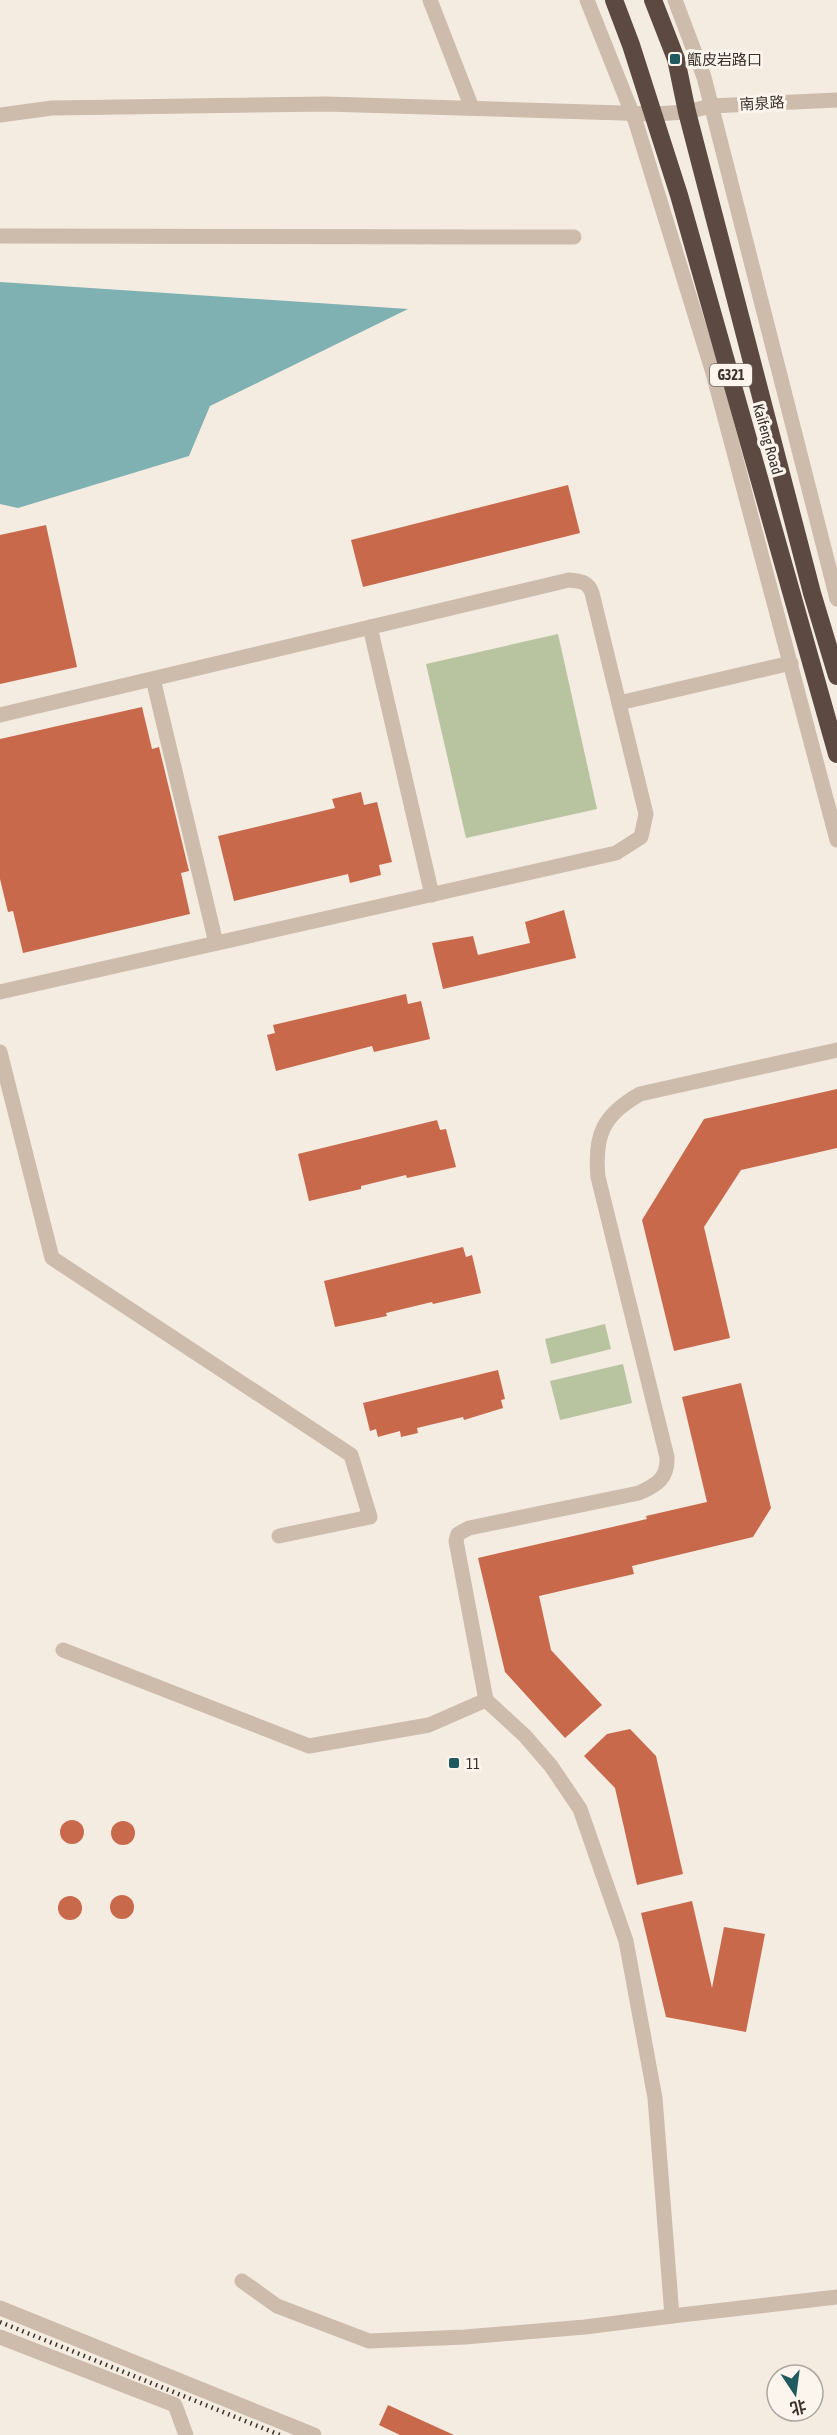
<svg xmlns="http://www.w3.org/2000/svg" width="837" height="2435" font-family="'Asap Condensed','Noto Sans SC',sans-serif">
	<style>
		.green { fill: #b8c4a0 }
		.water { fill: #7fb0b2 }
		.building { fill: #c8694b }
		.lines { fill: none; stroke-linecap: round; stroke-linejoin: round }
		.minor { stroke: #cdbbac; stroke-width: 15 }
		.highway { stroke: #5c4a42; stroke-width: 18 }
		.rail { stroke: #3b302b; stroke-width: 4.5; stroke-dasharray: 1.5 4.5; stroke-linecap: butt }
		.poi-dot { fill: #1f5a5e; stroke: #fbf5ee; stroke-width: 2 }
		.labels { text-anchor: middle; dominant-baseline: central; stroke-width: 6; stroke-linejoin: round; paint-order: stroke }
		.shield { fill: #fbf5ee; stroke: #756b66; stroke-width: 1.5 }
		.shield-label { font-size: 14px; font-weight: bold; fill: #3b302b }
		.poi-label { font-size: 15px; fill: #3b302b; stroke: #fbf5ee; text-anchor: start }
		.street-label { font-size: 15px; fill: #3b302b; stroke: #fbf5ee }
	</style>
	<rect width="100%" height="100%" fill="#f4ebe1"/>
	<g class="green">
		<polygon points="558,634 597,809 466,838 426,664"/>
		<polygon points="605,1324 611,1349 551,1364 545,1339"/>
		<polygon points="623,1364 632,1403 560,1420 550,1381"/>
	</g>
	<polygon class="water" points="0,282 408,309 210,406 189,456 18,508 0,504"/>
	<g class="building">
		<polygon points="568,485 580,533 363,587 351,540"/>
		<polygon points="46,525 77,667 0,684 0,535"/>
		<polygon points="142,707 152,749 159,747 189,871 181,873 190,914 23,953 13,911 8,912 0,879 0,739"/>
		<polygon points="361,792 364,805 377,802 392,862 379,865 381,875 350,883 348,874 234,901 218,836 335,808 332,799"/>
		<polygon points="564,910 576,958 443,989 432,943 473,936 478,955 530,943 525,922"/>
		<polygon points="406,994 408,1004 421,1001 430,1039 374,1052 372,1046 276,1071 267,1035 275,1033 273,1025"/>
		<polygon points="837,1089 837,1148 741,1170 704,1227 730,1338 674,1351 642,1220 704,1119"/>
		<polygon points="437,1120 440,1130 446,1129 456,1167 407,1178 406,1175 361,1186 361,1189 309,1201 298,1154"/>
		<polygon points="463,1247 466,1257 472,1255 481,1293 433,1304 432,1302 386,1313 387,1316 335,1327 324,1281"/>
		<polygon points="498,1370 505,1399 501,1400 503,1408 464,1420 463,1417 417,1428 418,1433 401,1437 400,1431 378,1437 376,1429 370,1431 363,1403"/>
		<polygon points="741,1383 771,1508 753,1537 632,1566 634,1574 539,1596 551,1650 602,1705 565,1738 505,1672 478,1558 647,1519 646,1516 707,1502 682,1397"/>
		<polygon points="630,1729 656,1756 683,1874 637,1885 615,1788 584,1756 607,1734"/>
		<circle cx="72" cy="1832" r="12"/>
		<circle cx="123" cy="1833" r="12"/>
		<circle cx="122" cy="1907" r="12"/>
		<circle cx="70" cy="1908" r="12"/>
		<polygon points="692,1901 712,1988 724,1927 765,1934 746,2032 666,2017 641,1913"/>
		<polygon points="388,2405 454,2435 400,2435 379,2425"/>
	</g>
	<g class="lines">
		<g class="minor">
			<polyline points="430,0 472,108"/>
			<polyline points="587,0 636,123 713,373 837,840"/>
			<polyline points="675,0 704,77 837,599"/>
			<polyline points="0,115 52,108 326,104 654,114 687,112 711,106 837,100"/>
			<polyline points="0,236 574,237"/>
			<polyline points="370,627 432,895"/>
			<polyline points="153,679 216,943"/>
			<polyline points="619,703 791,663"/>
			<path d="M0 715 569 580C580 581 588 581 592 593L646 814 641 837 616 853 0 992"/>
			<path d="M837 1050 640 1094C603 1115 594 1135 598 1177L667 1457C668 1478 657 1485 639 1493L469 1528 458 1534 456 1541 486 1700 525 1736 551 1766 580 1809 626 1941 655 2098 672 2316 837 2297"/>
			<polyline points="0,1052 52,1258 351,1455 370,1517 279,1536"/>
			<polyline points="63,1650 309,1746 429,1725 486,1700"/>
			<polyline points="242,2281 277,2306 369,2341 465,2337 585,2327 672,2316"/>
			<polyline points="0,2308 314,2435"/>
			<polyline points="0,2337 175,2405 186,2435"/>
		</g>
		<g class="highway">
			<polyline points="614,0 631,45 679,195 837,754"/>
			<polyline points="653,0 676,59 687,112 812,593 837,676"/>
		</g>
		<polyline class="rail" points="0,2322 280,2435"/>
	</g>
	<g class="poi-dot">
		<rect x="669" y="53" width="12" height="12" rx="3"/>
		<rect x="448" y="1757" width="12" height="12" rx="3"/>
	</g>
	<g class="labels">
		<rect class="shield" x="710" y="364" width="42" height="22" rx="4.5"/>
		<g class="shield-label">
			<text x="731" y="375">G321</text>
		</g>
		<g class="poi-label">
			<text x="687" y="59">甑皮岩路口</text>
			<text x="466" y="1763">11</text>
		</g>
		<g class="street-label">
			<text transform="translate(762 103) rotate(-3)">南泉路</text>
			<text transform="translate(768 439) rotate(74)">Kaifeng Road</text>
		</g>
	</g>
	<g transform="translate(795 2393) rotate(167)"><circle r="28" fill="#fbf5ee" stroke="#aea6a0" stroke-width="1.5"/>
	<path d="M0-4.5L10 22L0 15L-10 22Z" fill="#1f5a5e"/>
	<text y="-9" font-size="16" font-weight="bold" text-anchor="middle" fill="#3b302b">北</text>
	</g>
</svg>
